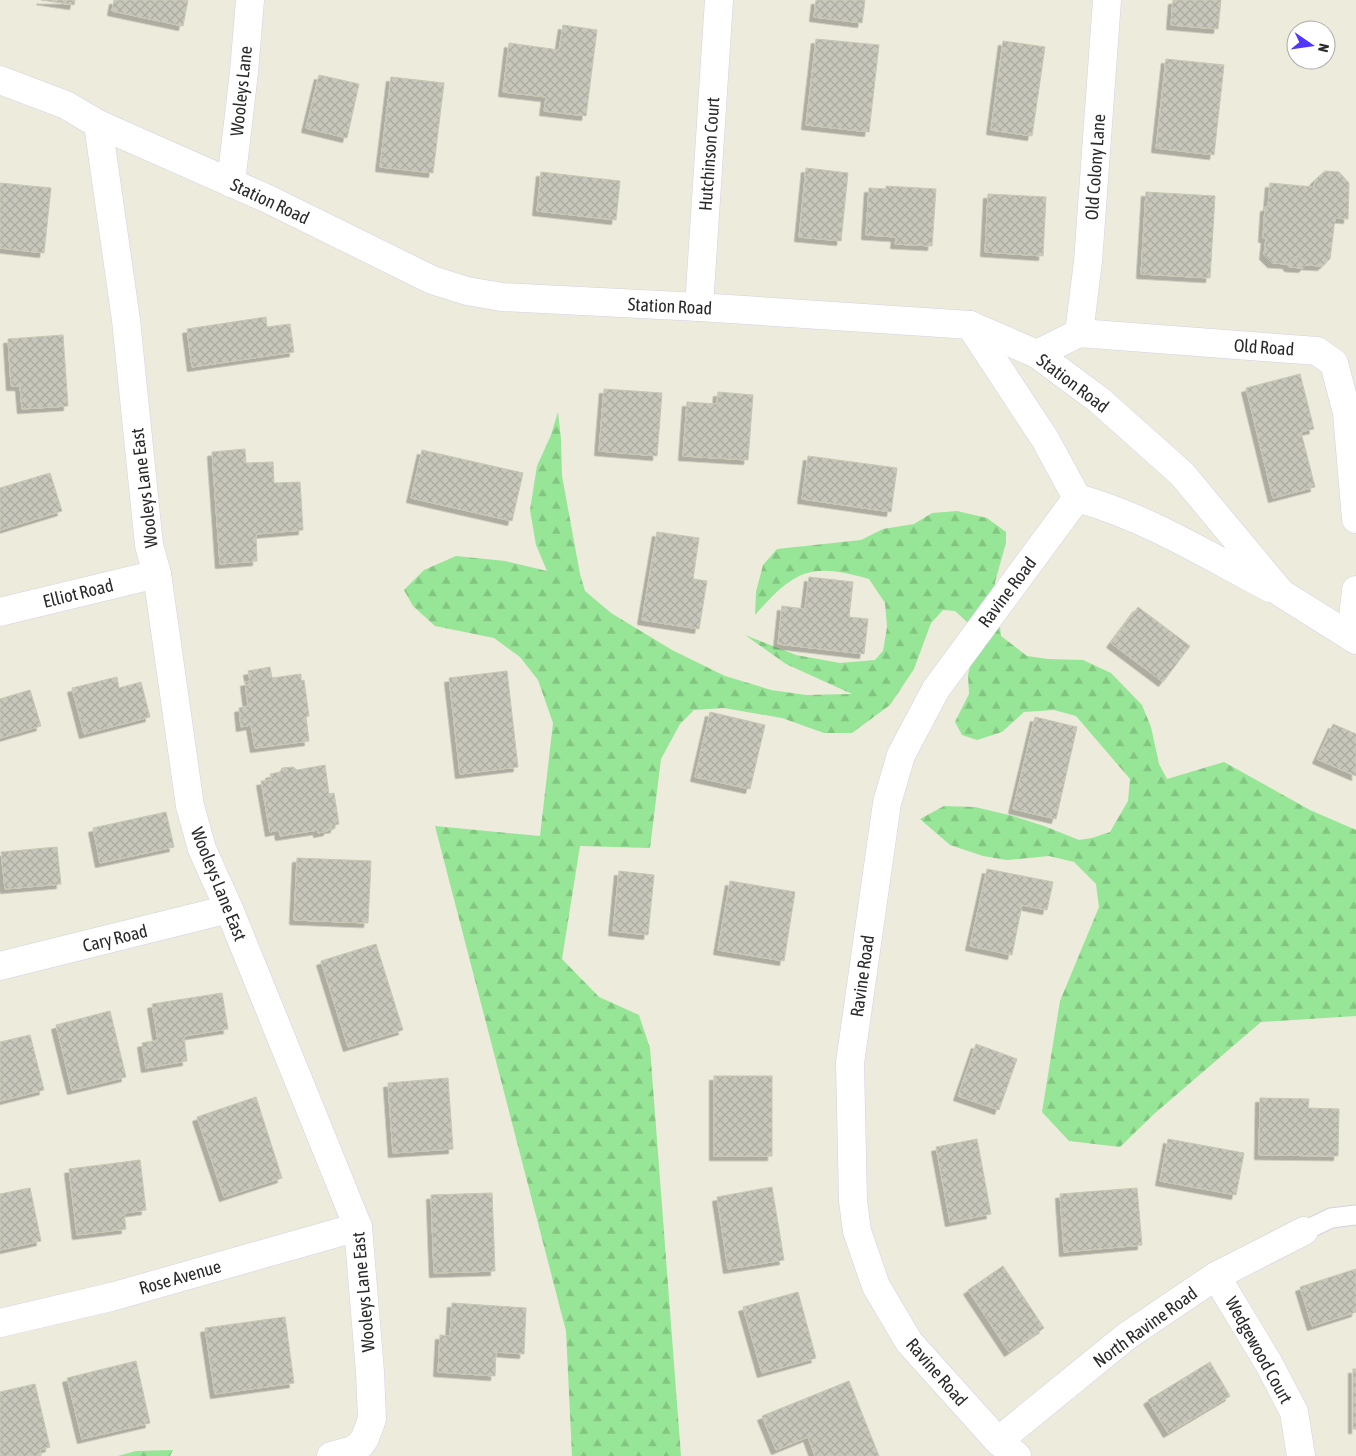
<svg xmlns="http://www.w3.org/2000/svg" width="1356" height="1456" font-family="'Asap Condensed',sans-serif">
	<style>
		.forest { fill: url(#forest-firs) }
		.building { fill: url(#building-cross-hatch); stroke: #c8c7b5; filter: url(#shadow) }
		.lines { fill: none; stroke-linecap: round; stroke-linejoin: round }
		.service-casing { stroke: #d3d1e3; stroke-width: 21 }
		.minor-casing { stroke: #d3d1e3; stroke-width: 29 }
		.tertiary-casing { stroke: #d3d1e3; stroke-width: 29 }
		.service { stroke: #fff; stroke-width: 19 }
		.minor { stroke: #fff; stroke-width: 28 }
		.tertiary { stroke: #fff; stroke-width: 28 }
		.labels { text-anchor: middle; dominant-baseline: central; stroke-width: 4; stroke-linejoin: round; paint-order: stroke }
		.street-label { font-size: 18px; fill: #2a2a2a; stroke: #fff }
	</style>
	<defs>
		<pattern id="forest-firs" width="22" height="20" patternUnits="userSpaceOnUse" patternTransform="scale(1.25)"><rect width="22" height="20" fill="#97e596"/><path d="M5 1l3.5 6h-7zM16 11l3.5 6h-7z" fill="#82c581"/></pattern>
		<pattern id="building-cross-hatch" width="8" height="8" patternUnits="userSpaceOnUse" patternTransform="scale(1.25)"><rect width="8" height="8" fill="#c8c7bb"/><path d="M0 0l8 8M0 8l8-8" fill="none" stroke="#acaba1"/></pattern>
		<filter id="shadow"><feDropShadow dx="-4.5" dy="4.5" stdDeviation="0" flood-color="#0004"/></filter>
	</defs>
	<rect width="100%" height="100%" fill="#edebdb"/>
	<g class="forest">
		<path d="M558 412 561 439 562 476 580 574 585 591 611 613 672 650 725 676 771 690 806 695 852 694 786 664 745 635 796 655 840 663 875 660 883 651 887 627 885 603 869 579C810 562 795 570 755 615L756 592 763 565 777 549 861 540 883 529 914 524 932 513 957 511 987 518 1006 532V543L995 582 1001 636 1027 656 1048 659 1083 660 1111 673 1142 705 1151 727 1159 764 1167 779 1224 762 1310 810 1356 830V1016L1261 1022 1154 1114 1120 1147 1069 1141 1042 1112 1060 1001 1099 907 1096 884 1074 862 1049 856 1007 860 983 856 950 845 920 819 944 806 975 807 1013 816 1044 826 1079 840 1092 838 1110 832 1128 801 1130 779 1076 716 1054 710 1024 712 1002 732 977 740 962 735 955 722 969 694 968 675 972 657 967 622 955 611 943 610 931 623 914 669 890 705 852 733H824L782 718 724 708 694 710 680 724 661 759 650 848 580 846 562 959 599 997 639 1015 650 1048 681 1456H572L566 1331 435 826 540 836 553 723 538 680 520 657 494 638 435 626 413 606 404 590 424 570 456 556 505 561 547 571 536 545 530 510 537 466 551 435Z"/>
		<polygon points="173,1450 170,1456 118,1456 136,1451"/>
	</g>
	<g class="building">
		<polygon points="41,0 75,0 74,5"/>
		<polygon points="114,0 188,0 183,26 112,11"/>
		<polygon points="816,0 865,0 862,23 814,17"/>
		<polygon points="1173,0 1221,0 1218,29 1171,25"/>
		<polygon points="563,25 597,30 586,116 544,111 546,97 503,92 509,43 559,50"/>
		<polygon points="816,39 879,45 869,132 806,125"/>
		<polygon points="1003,41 1045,47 1032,136 991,130"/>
		<polygon points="1166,59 1224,65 1214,155 1156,148"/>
		<polygon points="319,75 359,84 347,138 306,128"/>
		<polygon points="391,77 444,83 433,173 380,167"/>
		<polygon points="806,168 848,173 841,241 799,237"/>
		<polygon points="1325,171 1339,172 1349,183 1348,219 1335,218 1330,259 1322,266 1306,265 1299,257 1294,257 1287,264 1272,263 1264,255 1266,238 1263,238 1265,207 1268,207 1270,183 1314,187 1315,180"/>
		<polygon points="541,172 620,181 616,220 537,211"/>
		<polygon points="0,183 51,188 44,253 0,248"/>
		<polygon points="886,186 936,189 932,246 895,244 896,237 866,235 869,188 886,189"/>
		<polygon points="1146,192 1215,196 1210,278 1141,274"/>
		<polygon points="988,194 1046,197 1043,256 985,252"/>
		<polygon points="1294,257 1299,257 1306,265 1303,268 1289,267 1287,264"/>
		<polygon points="266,317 267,327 290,324 294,352 192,367 187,329"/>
		<polygon points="63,335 68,406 22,409 20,386 11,386 8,339"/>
		<polygon points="1300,374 1314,429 1301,432 1315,487 1273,498 1246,388"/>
		<polygon points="604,389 662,393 657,456 599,451"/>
		<polygon points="718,392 753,395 748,460 683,456 687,402 717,404"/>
		<polygon points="245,449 246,463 273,462 274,483 300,482 303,530 256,534 257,561 220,564 212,452"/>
		<polygon points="422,450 523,473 512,521 411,498"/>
		<polygon points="808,456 897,468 891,512 802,499"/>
		<polygon points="50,473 62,511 0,530 0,488"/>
		<polygon points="657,532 699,538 693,579 707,581 699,629 642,620"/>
		<polygon points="809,577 853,582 849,617 868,619 864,654 778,644 782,606 805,609"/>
		<polygon points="1138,607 1190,646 1163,682 1111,643"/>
		<polygon points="270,667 272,678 301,674 301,681 304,680 309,716 306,717 309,741 255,748 251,725 241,727 239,708 248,706 245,682 250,681 248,671"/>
		<polygon points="507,671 518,767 460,774 449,678"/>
		<polygon points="117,677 119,688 141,682 150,717 84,734 72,688"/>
		<polygon points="30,690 41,726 0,738 0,699"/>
		<polygon points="710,712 765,725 750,789 695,777"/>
		<polygon points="1035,717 1077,727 1056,819 1013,809"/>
		<polygon points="1333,724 1356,734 1356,776 1317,759"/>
		<polygon points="325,765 329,794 334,793 339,824 335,825 335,828 328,829 328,831 318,833 318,830 280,836 279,830 270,832 261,781 272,780 270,774 280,772 282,768 293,767 297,770"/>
		<polygon points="166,812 174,847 100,863 93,828"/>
		<polygon points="57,847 61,884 5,889 1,852"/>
		<polygon points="297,858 371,861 368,923 294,920"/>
		<polygon points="987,869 1053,882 1047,910 1022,905 1012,955 970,946"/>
		<polygon points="619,871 654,875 648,935 613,931"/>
		<polygon points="730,881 795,892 784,961 718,950"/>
		<polygon points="376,944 403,1030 348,1047 321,961"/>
		<polygon points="222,993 228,1029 184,1036 187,1061 146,1068 142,1043 158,1040 152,1004"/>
		<polygon points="110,1011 126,1077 72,1090 56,1025"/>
		<polygon points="30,1035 44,1090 0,1101 0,1042"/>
		<polygon points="976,1044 1017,1059 999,1110 958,1096"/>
		<rect x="714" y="1076" width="58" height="80"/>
		<polygon points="448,1078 453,1149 393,1153 388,1083"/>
		<polygon points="256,1097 282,1178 224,1197 197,1117"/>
		<polygon points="1260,1098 1309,1099 1308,1108 1339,1109 1338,1156 1259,1155"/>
		<polygon points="977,1139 991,1214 950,1222 936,1147"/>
		<polygon points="1168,1139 1244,1153 1236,1195 1160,1181"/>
		<polygon points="140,1160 146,1210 124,1213 126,1229 77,1235 69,1169"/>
		<polygon points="772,1187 784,1260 728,1269 717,1197"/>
		<polygon points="30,1188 41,1241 0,1250 0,1194"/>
		<polygon points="1137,1188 1142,1245 1064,1252 1060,1194"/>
		<polygon points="492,1193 495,1271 434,1273 431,1195"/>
		<polygon points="1003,1266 1044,1328 1009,1352 968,1290"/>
		<polygon points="1356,1269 1356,1312 1312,1326 1300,1287"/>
		<polygon points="798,1292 816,1358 762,1373 743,1307"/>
		<polygon points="452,1303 526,1308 524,1354 496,1352 495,1376 438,1372 440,1335 450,1336"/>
		<polygon points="285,1317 294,1383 215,1394 205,1328"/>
		<polygon points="136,1361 150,1423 82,1439 67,1378"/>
		<polygon points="1210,1362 1230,1396 1168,1433 1148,1400"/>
		<rect x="1353" y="1369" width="3" height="60"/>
		<polygon points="849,1381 879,1456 815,1456 808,1437 776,1450 762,1416"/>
		<polygon points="35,1384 50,1447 40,1450 41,1456 0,1456 0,1392"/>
	</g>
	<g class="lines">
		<g class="service-casing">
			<polyline id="service" points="1304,1231 1331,1218 1356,1215"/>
		</g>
		<g class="minor-casing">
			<g id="minor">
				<polyline points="98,124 126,320 149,545 157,574 190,806 202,849 229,909 358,1227 370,1372 372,1419 365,1438 360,1445 353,1450 331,1456"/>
				<polyline points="231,183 244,72 250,0"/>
				<polyline points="699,307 719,0"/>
				<polyline points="1079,333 1088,262 1107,0"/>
				<polyline points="1037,354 1079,333 1317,351 1334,363 1347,413 1356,519"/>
				<polyline points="0,612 157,574"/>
				<polyline points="1351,637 1356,590"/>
				<polyline points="0,966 229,909"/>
				<polyline points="1216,1276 1269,1364 1294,1412 1301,1456"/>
				<polyline points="0,1323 111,1297 358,1227"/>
				<polyline points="998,1441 1127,1336 1216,1276 1304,1231"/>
			</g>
		</g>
		<g class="tertiary-casing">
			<g id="tertiary">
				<polyline points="0,80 66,105 98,124 268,199 432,280 467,291 502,297 699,307 970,325 1037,354 1099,400 1182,474 1281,593 1356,640"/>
				<polyline points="970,325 1045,439 1077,498"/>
				<path d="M1077 498C1146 517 1207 555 1270 588"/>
				<polyline points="1017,1456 998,1441 909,1342 876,1286 857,1231 853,1201 850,1063 887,803 901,755 936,689 1077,498"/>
			</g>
		</g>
		<use href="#service" class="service"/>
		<use href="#minor" class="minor"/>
		<use href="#tertiary" class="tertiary"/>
	</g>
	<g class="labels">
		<g class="street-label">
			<text transform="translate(241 91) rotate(-84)">Wooleys Lane</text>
			<text transform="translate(709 154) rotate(-86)">Hutchinson Court</text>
			<text transform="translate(1095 167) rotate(-86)">Old Colony Lane</text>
			<text transform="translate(270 201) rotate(25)">Station Road</text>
			<text transform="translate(670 306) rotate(3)">Station Road</text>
			<text transform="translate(1264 347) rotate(4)">Old Road</text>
			<text transform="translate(1073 383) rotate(37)">Station Road</text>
			<text transform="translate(144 488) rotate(-97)">Wooleys Lane East</text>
			<text transform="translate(1007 592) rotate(-53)">Ravine Road</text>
			<text transform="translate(78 593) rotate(-14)">Elliot Road</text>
			<text transform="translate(219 884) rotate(68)">Wooleys Lane East</text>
			<text transform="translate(115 938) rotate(-14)">Cary Road</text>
			<text transform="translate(862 976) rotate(-82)">Ravine Road</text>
			<text transform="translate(180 1277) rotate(-16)">Rose Avenue</text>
			<text transform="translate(363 1292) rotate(-95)">Wooleys Lane East</text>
			<text transform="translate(1145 1327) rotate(-36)">North Ravine Road</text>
			<text transform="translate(1259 1350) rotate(61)">Wedgewood Court</text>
			<text transform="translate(937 1372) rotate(49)">Ravine Road</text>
		</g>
	</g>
	<g transform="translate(1311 45) rotate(103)"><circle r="24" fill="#ffffff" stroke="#aaaaaa"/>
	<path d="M0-4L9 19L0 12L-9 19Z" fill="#5236ff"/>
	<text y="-8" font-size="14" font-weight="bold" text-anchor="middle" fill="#2a2a2a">N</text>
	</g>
</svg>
